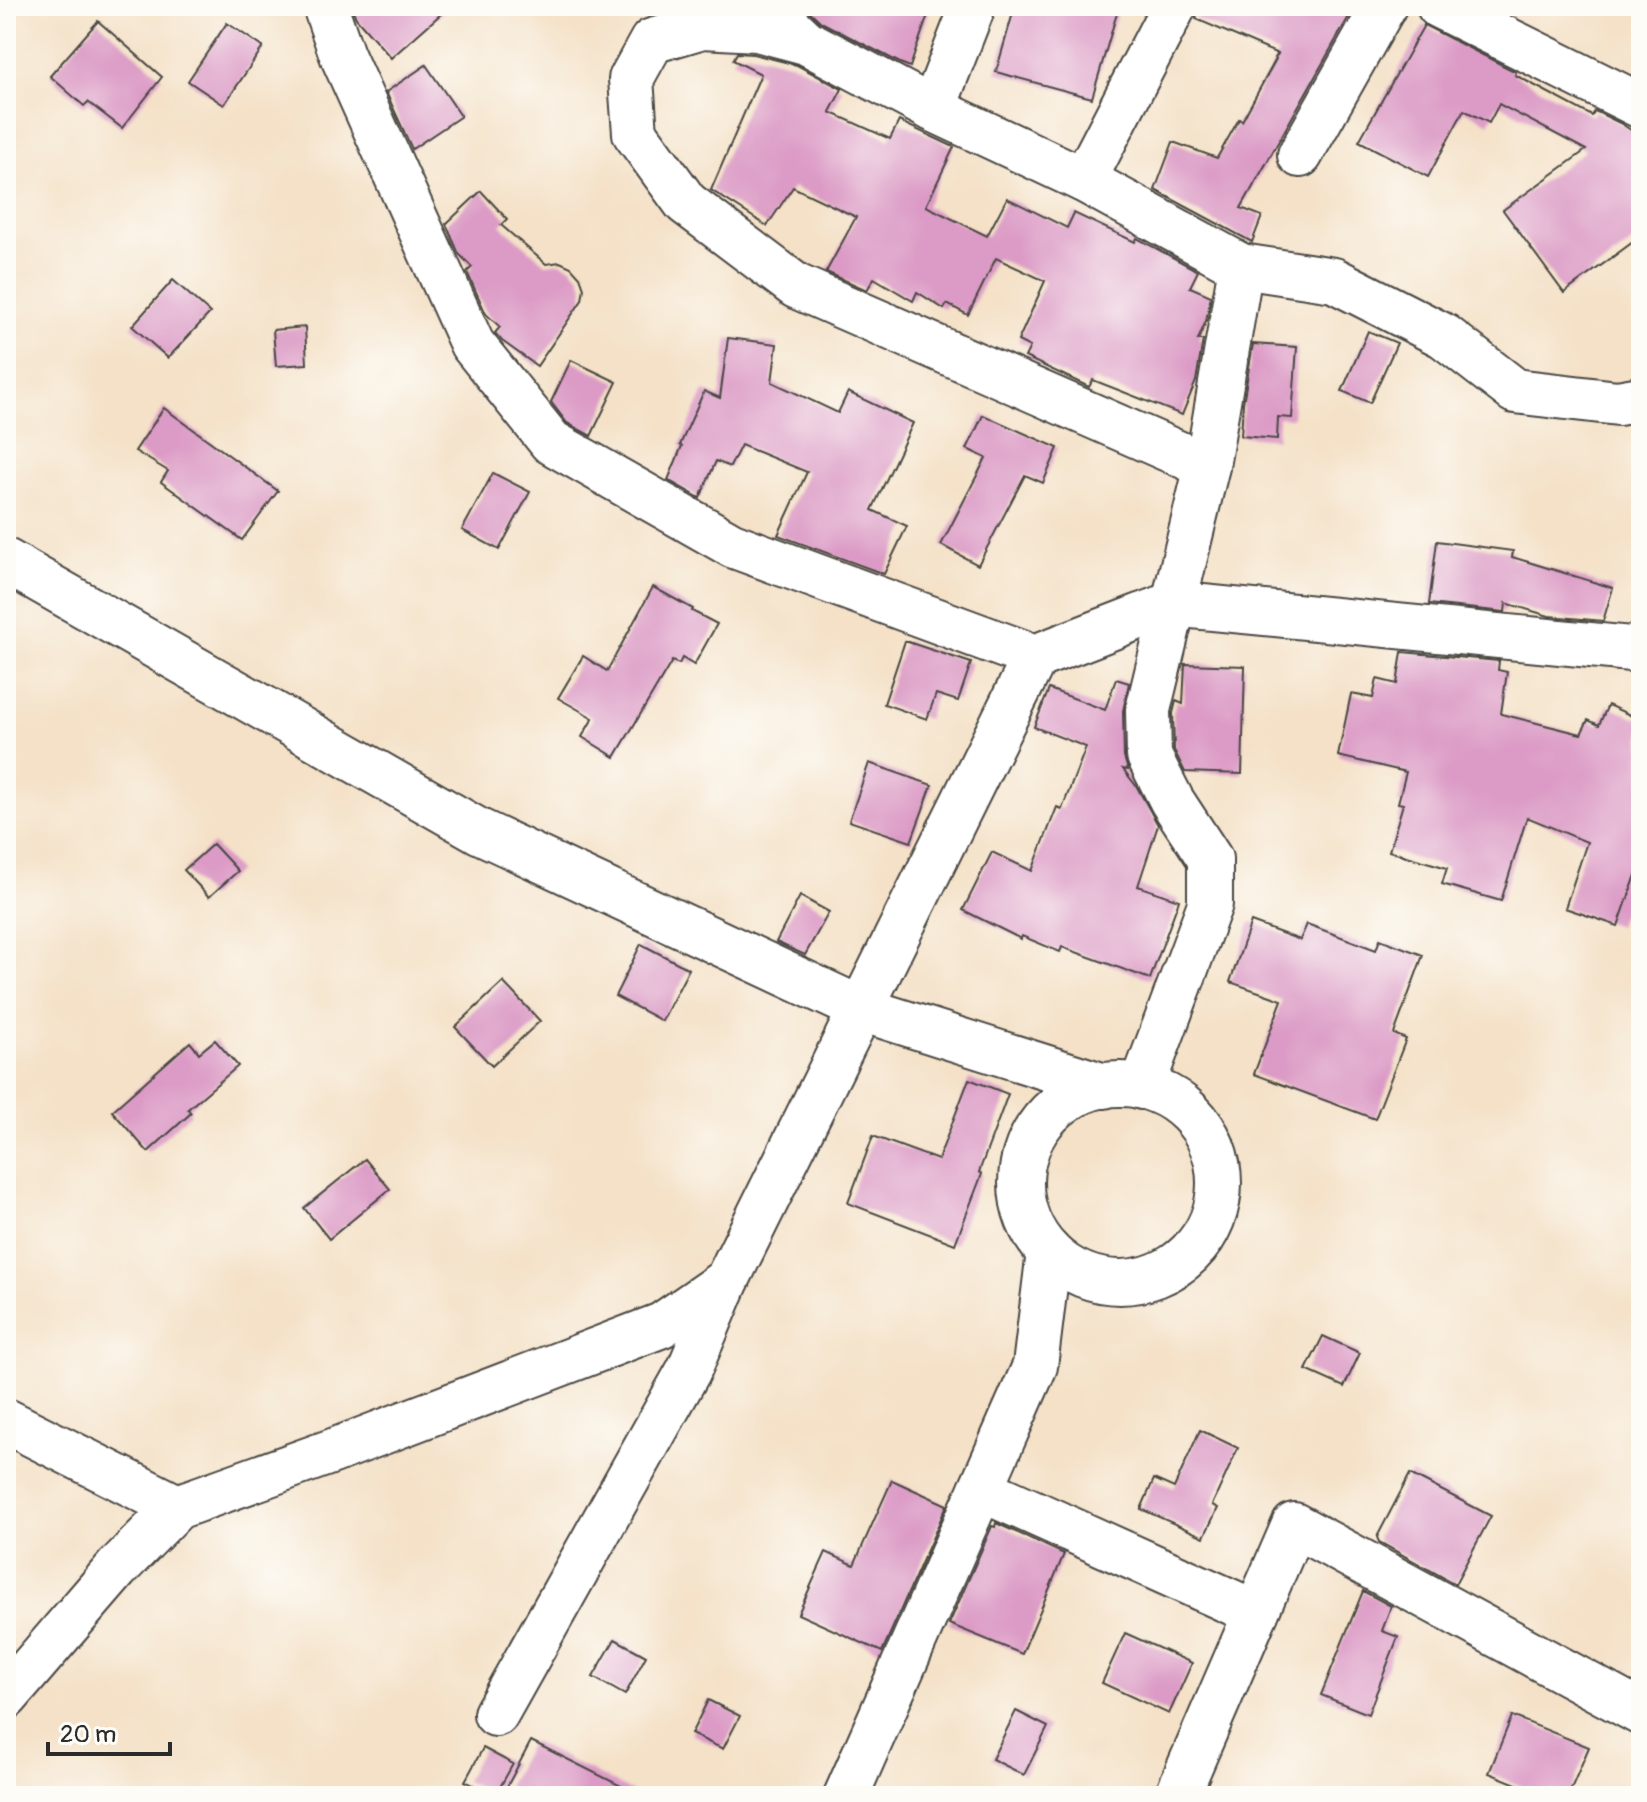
<svg xmlns="http://www.w3.org/2000/svg" width="1647" height="1802" font-family="Pangolin,sans-serif">
	<style>
		.building { fill: #dc9bc6 }
		.lines { fill: none; stroke-linecap: round; stroke-linejoin: round }
		.minor-casing { stroke: #494642; stroke-width: 48 }
		.minor { stroke: #fff; stroke-width: 44 }
	</style>
	<rect width="100%" height="100%" fill="#fdfcf7"/>
	<filter id="ink" filterUnits="userSpaceOnUse"><feTurbulence type="fractalNoise" baseFrequency=".0125" numOctaves="2"/><feDisplacementMap in="SourceGraphic" scale="16" xChannelSelector="R" yChannelSelector="G"/><feConvolveMatrix kernelMatrix="1 2 1 2 8 2 1 2 1" color-interpolation-filters="sRGB"/></filter>
	<filter id="wash" filterUnits="userSpaceOnUse"><feTurbulence type="fractalNoise" baseFrequency=".006" numOctaves="4" result="noise"/><feDisplacementMap in="SourceGraphic" scale="32" xChannelSelector="R" yChannelSelector="G"/><feGaussianBlur stdDeviation="1.8" result="paint"/><feColorMatrix in="noise" values="0 0 0 0 0 0 0 0 0 0 0 0 0 0 0 0 0 1.4 0 .05"/><feComposite in="paint" operator="in"/></filter>
	<g filter="url(#wash)">
		<rect width="100%" height="100%" fill="#f4e1c7"/>
		<g id="blocks">
			<g class="building">
				<polygon points="351,6 450,6 391,58 356,18"/>
				<polygon points="804,6 931,6 910,67 900,63 821,22"/>
				<polygon points="1015,6 1119,6 1092,98 996,72"/>
				<polygon points="1199,6 1355,6 1241,208 1262,216 1252,242 1155,190 1173,142 1217,158 1239,119 1242,121 1276,59 1275,58 1278,54 1196,19"/>
				<polygon points="98,21 162,77 122,128 88,102 84,106 50,76"/>
				<polygon points="227,23 263,47 224,105 188,81"/>
				<polygon points="1424,25 1516,72 1515,75 1592,116 1595,111 1622,124 1641,137 1641,236 1564,293 1503,210 1586,150 1499,104 1489,123 1464,110 1428,177 1359,141"/>
				<polygon points="737,53 753,54 797,65 842,89 830,112 890,139 899,121 954,147 926,206 987,236 1007,198 1067,228 1074,213 1135,242 1137,238 1198,271 1190,287 1211,296 1206,321 1198,340 1203,340 1196,381 1182,415 1093,380 1089,387 1025,357 1030,347 1018,341 1045,281 996,258 968,315 947,304 944,309 917,292 913,301 874,278 867,290 826,272 856,217 793,187 767,226 711,190 761,74 733,60"/>
				<polygon points="426,65 461,116 412,149 386,92"/>
				<polygon points="481,191 507,219 501,225 546,264 560,262 571,267 580,277 584,288 582,300 537,366 502,341 495,333 500,327 486,314 467,272 472,267 459,254 446,224"/>
				<polygon points="173,280 210,313 168,358 132,326"/>
				<polygon points="305,327 307,364 276,366 273,330"/>
				<polygon points="1368,331 1397,343 1370,403 1342,391"/>
				<polygon points="728,338 777,344 772,382 838,413 848,392 913,423 872,510 907,526 884,574 778,535 807,472 741,445 730,467 716,461 700,498 668,480 682,446 680,445 704,391 720,398"/>
				<polygon points="1253,344 1297,347 1292,418 1278,417 1277,439 1241,436 1243,403"/>
				<polygon points="571,360 617,382 591,436 567,423 551,402"/>
				<polygon points="164,408 278,491 242,540 161,482 168,471 135,451"/>
				<polygon points="983,415 1058,448 1043,483 1025,475 978,565 941,545 986,458 967,449"/>
				<polygon points="493,473 530,492 499,550 462,530"/>
				<polygon points="1437,541 1513,551 1512,557 1613,588 1603,621 1549,616 1506,603 1505,612 1429,604"/>
				<polygon points="653,587 693,609 692,611 717,624 694,665 682,658 679,664 672,661 615,757 582,737 593,718 558,698 583,656 607,671"/>
				<polygon points="905,641 971,663 958,701 936,694 927,719 884,704"/>
				<polygon points="1402,652 1499,661 1498,670 1507,672 1501,714 1581,734 1588,720 1599,725 1608,705 1641,720 1641,861 1618,926 1565,908 1587,842 1527,817 1501,901 1442,884 1447,868 1389,851 1403,804 1398,803 1406,772 1338,756 1351,694 1373,698 1377,679 1397,684"/>
				<polygon points="1185,664 1245,666 1242,774 1185,772 1174,750 1173,713 1176,701 1183,704"/>
				<polygon points="1116,679 1129,683 1123,711 1124,757 1128,770 1123,769 1137,787 1158,825 1138,886 1179,900 1150,979 1062,947 1060,952 1022,936 1021,939 963,910 992,852 1032,871 1057,807 1062,809 1086,747 1034,727 1049,689 1105,710"/>
				<polygon points="869,763 932,785 911,842 849,821"/>
				<polygon points="213,844 238,871 209,897 184,870"/>
				<polygon points="800,896 829,912 805,955 776,942"/>
				<polygon points="1251,922 1300,940 1307,924 1376,950 1380,939 1423,955 1394,1034 1406,1039 1375,1119 1254,1074 1282,1000 1230,982"/>
				<polygon points="641,944 689,969 662,1021 615,996"/>
				<polygon points="503,982 540,1021 492,1066 455,1027"/>
				<polygon points="215,1040 238,1066 188,1109 191,1113 148,1152 112,1111 190,1042 199,1053"/>
				<polygon points="969,1079 1008,1094 979,1172 982,1174 955,1244 848,1203 873,1136 938,1160"/>
				<polygon points="365,1159 390,1189 329,1239 304,1208"/>
				<polygon points="1323,1336 1360,1353 1344,1387 1306,1370"/>
				<polygon points="1200,1430 1238,1448 1212,1505 1218,1508 1204,1537 1141,1509 1154,1479 1174,1488"/>
				<polygon points="1410,1474 1491,1516 1455,1584 1379,1542 1377,1537"/>
				<polygon points="892,1480 947,1505 882,1652 798,1614 826,1552 854,1565"/>
				<polygon points="996,1523 1064,1554 1022,1654 949,1624 992,1526 995,1527"/>
				<polygon points="1363,1591 1391,1606 1382,1631 1398,1637 1368,1714 1321,1695"/>
				<polygon points="1125,1633 1192,1663 1169,1714 1102,1683"/>
				<polygon points="615,1639 646,1656 625,1695 593,1677"/>
				<polygon points="708,1700 740,1716 723,1749 691,1734"/>
				<polygon points="1016,1711 1048,1727 1024,1775 992,1759"/>
				<polygon points="1512,1716 1589,1747 1568,1796 1546,1796 1489,1773"/>
				<polygon points="531,1741 641,1796 502,1796"/>
				<polygon points="483,1748 513,1764 495,1796 465,1781"/>
			</g>
		</g>
	</g>
	<g filter="url(#ink)">
		<use href="#blocks" fill-opacity="0" stroke="#494642" stroke-width="2"/>
		<g class="lines">
			<g class="minor-casing">
				<g id="minor">
					<polyline points="325,6 342,55 472,344 551,442 732,545 1035,657 1172,604 1641,650"/>
					<polyline points="768,6 806,42 933,109 1084,180 1241,266 1334,280 1444,336 1515,391 1618,403 1641,399"/>
					<polyline points="1439,6 1641,106"/>
					<polyline points="806,42 757,29 703,26 652,41 631,79 635,133 686,203 796,286 1207,466"/>
					<polyline points="933,109 973,6"/>
					<polyline points="1300,155 1384,6"/>
					<polyline points="1084,180 1174,6"/>
					<polyline points="6,561 479,831 861,1009 1104,1086"/>
					<circle cx="1120" cy="1183" r="99"/>
					<polyline points="1142,1087 1210,904 1210,859 1172,801 1149,756 1148,710 1207,466 1241,266"/>
					<polyline points="6,1421 177,1507"/>
					<polyline points="981,1489 1256,1613"/>
					<polyline points="6,1697 117,1568 177,1507 333,1451 662,1325 727,1280 1035,657"/>
					<polyline points="496,1714 689,1370 727,1280"/>
					<polyline points="846,1796 1035,1366 1049,1252"/>
					<polyline points="1177,1796 1294,1525 1641,1713"/>
				</g>
			</g>
			<use href="#minor" class="minor"/>
		</g>
	</g>
	<rect width="1647" height="1802" fill="none" stroke="#fdfcf7" stroke-width="32"/>
	<path d="M48 1742v12h122v-12" fill="none" stroke="#2b2b2b" stroke-width="4"/>
	<text x="60" y="1742" font-size="24" fill="#2b2b2b" stroke="#fdfcf7" stroke-width="6" paint-order="stroke">20 m</text>
</svg>
